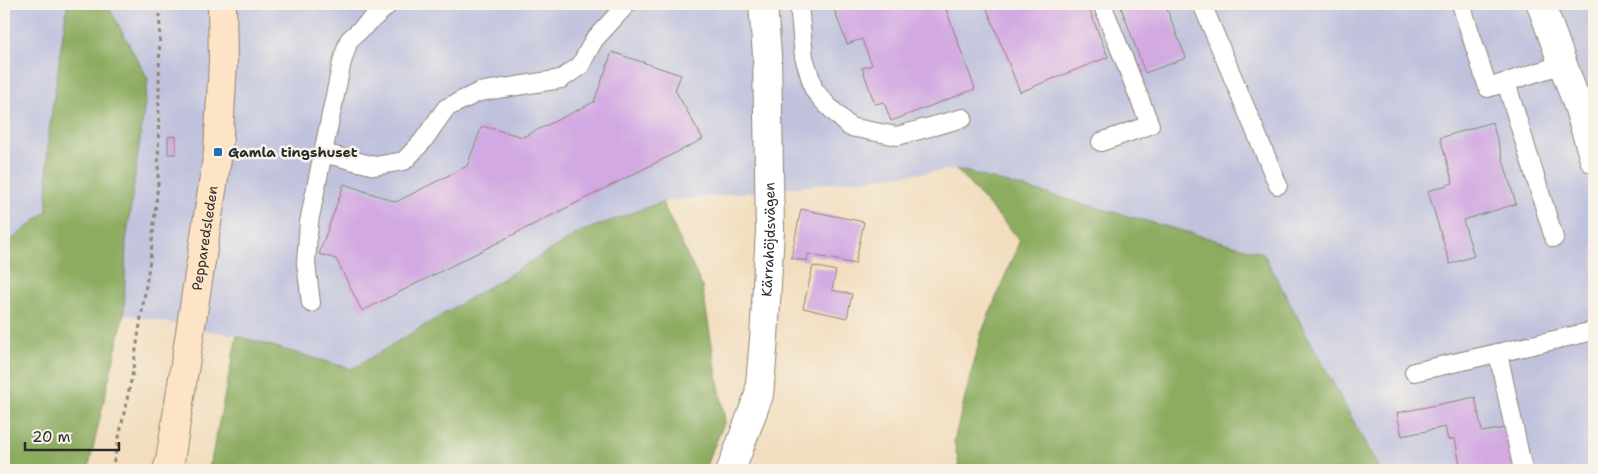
<svg xmlns="http://www.w3.org/2000/svg" width="1598" height="474" font-family="'Shantell Sans',sans-serif">
	<style>
		.industrial { fill: #c0c2dd }
		.forest { fill: #8cac60; stroke: #5c6c46 }
		.building { fill: #d2a9e2 }
		.lines { fill: none; stroke-linecap: round; stroke-linejoin: round }
		.lane-casing { stroke: #8e8475; stroke-width: 20 }
		.street-casing { stroke: #8e8475; stroke-width: 30 }
		.secondary-casing { stroke: #8e8475; stroke-width: 30 }
		.path { stroke: #8e8475; stroke-width: 3; stroke-dasharray: 4 4; stroke-linecap: butt }
		.lane { stroke: #fff; stroke-width: 18 }
		.street { stroke: #fff; stroke-width: 28 }
		.secondary { stroke: #fee4c6; stroke-width: 28 }
		.poi-dot { fill: #1f6fb2; stroke: #f7f3e8; stroke-width: 2 }
		.labels { text-anchor: middle; dominant-baseline: central; stroke-width: 5; stroke-linejoin: round; paint-order: stroke }
		.poi-label { font-size: 14px; font-weight: bold; fill: #2b2b2b; stroke: #f7f3e8; text-anchor: start }
		.street-label { font-size: 14px; fill: #2b2b2b; stroke: #f7f3e8 }
	</style>
	<rect width="100%" height="100%" fill="#f7f3e8"/>
	<filter id="ink" filterUnits="userSpaceOnUse"><feTurbulence type="fractalNoise" baseFrequency=".02" numOctaves="2"/><feDisplacementMap in="SourceGraphic" scale="10" xChannelSelector="R" yChannelSelector="G"/><feConvolveMatrix kernelMatrix="1 2 1 2 8 2 1 2 1" color-interpolation-filters="sRGB"/></filter>
	<filter id="wash" filterUnits="userSpaceOnUse"><feTurbulence type="fractalNoise" baseFrequency=".0096" numOctaves="4" result="noise"/><feDisplacementMap in="SourceGraphic" scale="20" xChannelSelector="R" yChannelSelector="G"/><feGaussianBlur stdDeviation="1.12" result="paint"/><feColorMatrix in="noise" values="0 0 0 0 0 0 0 0 0 0 0 0 0 0 0 0 0 1.4 0 .05"/><feComposite in="paint" operator="in"/></filter>
	<g filter="url(#wash)">
		<rect width="100%" height="100%" fill="#f2debf"/>
		<g class="industrial">
			<polygon points="4,4 92,4 67,7 48,139 47,211 4,246"/>
			<polygon points="107,4 1594,4 1594,470 1378,470 1378,467 1263,253 956,169 662,202 580,232 351,369 237,336 124,314 126,242 148,79"/>
		</g>
		<g class="forest">
			<polygon points="92,4 107,4 148,79 126,242 124,314 88,470 4,470 4,246 47,211 48,139 67,6"/>
			<polygon points="956,169 1263,253 1378,467 1378,470 960,470 954,441 981,334 1020,240"/>
			<polygon points="662,202 702,286 725,421 704,470 209,470 237,336 352,369 580,232"/>
		</g>
		<g id="blocks">
			<g class="building">
				<polygon points="832,4 944,4 975,89 891,121 884,102 875,104 862,68 872,65 862,39 847,44"/>
				<polygon points="985,4 1087,4 1108,57 1020,92"/>
				<polygon points="1130,4 1165,4 1186,58 1145,73 1121,7"/>
				<polygon points="612,52 681,75 675,90 703,139 362,311 336,259 319,254 344,184 396,202 467,166 482,126 523,137 594,102"/>
				<polygon points="1492,122 1516,204 1463,220 1474,256 1450,264 1428,191 1453,183 1440,138"/>
				<polygon points="176,136 176,154 168,154 168,137"/>
				<polygon points="801,209 864,222 855,264 808,254 807,261 791,258"/>
				<polygon points="813,266 836,271 832,290 852,294 847,318 803,308"/>
				<polygon points="1475,397 1482,432 1505,428 1514,470 1461,470 1455,439 1448,440 1445,427 1402,436 1397,413"/>
			</g>
		</g>
	</g>
	<g filter="url(#ink)">
		<use href="#blocks" fill-opacity="0" stroke="#8e8475" stroke-width="1"/>
		<g class="lines">
			<g class="lane-casing">
				<g id="lane">
					<polyline points="799,4 804,57 814,90 827,105 850,127 897,136 963,118"/>
					<polyline points="1202,4 1278,185"/>
					<polyline points="1461,4 1488,88 1563,64"/>
					<polyline points="1506,82 1554,238"/>
					<polyline points="1101,142 1150,125 1102,4"/>
					<polyline points="323,153 342,62 349,40 389,4"/>
					<polyline points="311,303 306,263 309,222 323,153 375,166 404,161 422,142 446,108 479,92 561,79 580,66 594,40 627,4"/>
					<polyline points="1498,353 1523,470"/>
					<polyline points="1414,372 1594,331"/>
				</g>
			</g>
			<g class="street-casing">
				<g id="street">
					<polyline points="1541,4 1579,109 1594,159"/>
					<path id="s1" d="M731 470 759 395 764 339 770 230 767 55 763 4"/>
				</g>
			</g>
			<g class="secondary-casing">
				<g id="secondary">
					<path id="s2" d="M167 470 170 461 218 152 223 62 222 4"/>
				</g>
			</g>
			<polyline class="path" points="112,470 132,376 151,253 158,183 160,4"/>
			<use href="#lane" class="lane"/>
			<use href="#street" class="street"/>
			<use href="#secondary" class="secondary"/>
		</g>
	</g>
	<rect class="poi-dot" x="213" y="147" width="10" height="10" rx="2.5"/>
	<g class="labels">
		<g class="poi-label">
			<text x="228" y="152">Gamla tingshuset</text>
		</g>
		<g class="street-label">
			<text stroke="none"><textPath href="#s2" startOffset="235">Pepparedsleden</textPath></text>
			<text stroke="none"><textPath href="#s1" startOffset="236">Kärrahöjdsvägen</textPath></text>
		</g>
	</g>
	<rect width="1598" height="474" fill="none" stroke="#f7f3e8" stroke-width="20"/>
	<path d="M25 442v8h94v-8" fill="none" stroke="#2b2b2b" stroke-width="2.5"/>
	<text x="32" y="442" font-size="15" fill="#2b2b2b" stroke="#f7f3e8" stroke-width="4" paint-order="stroke">20 m</text>
</svg>
